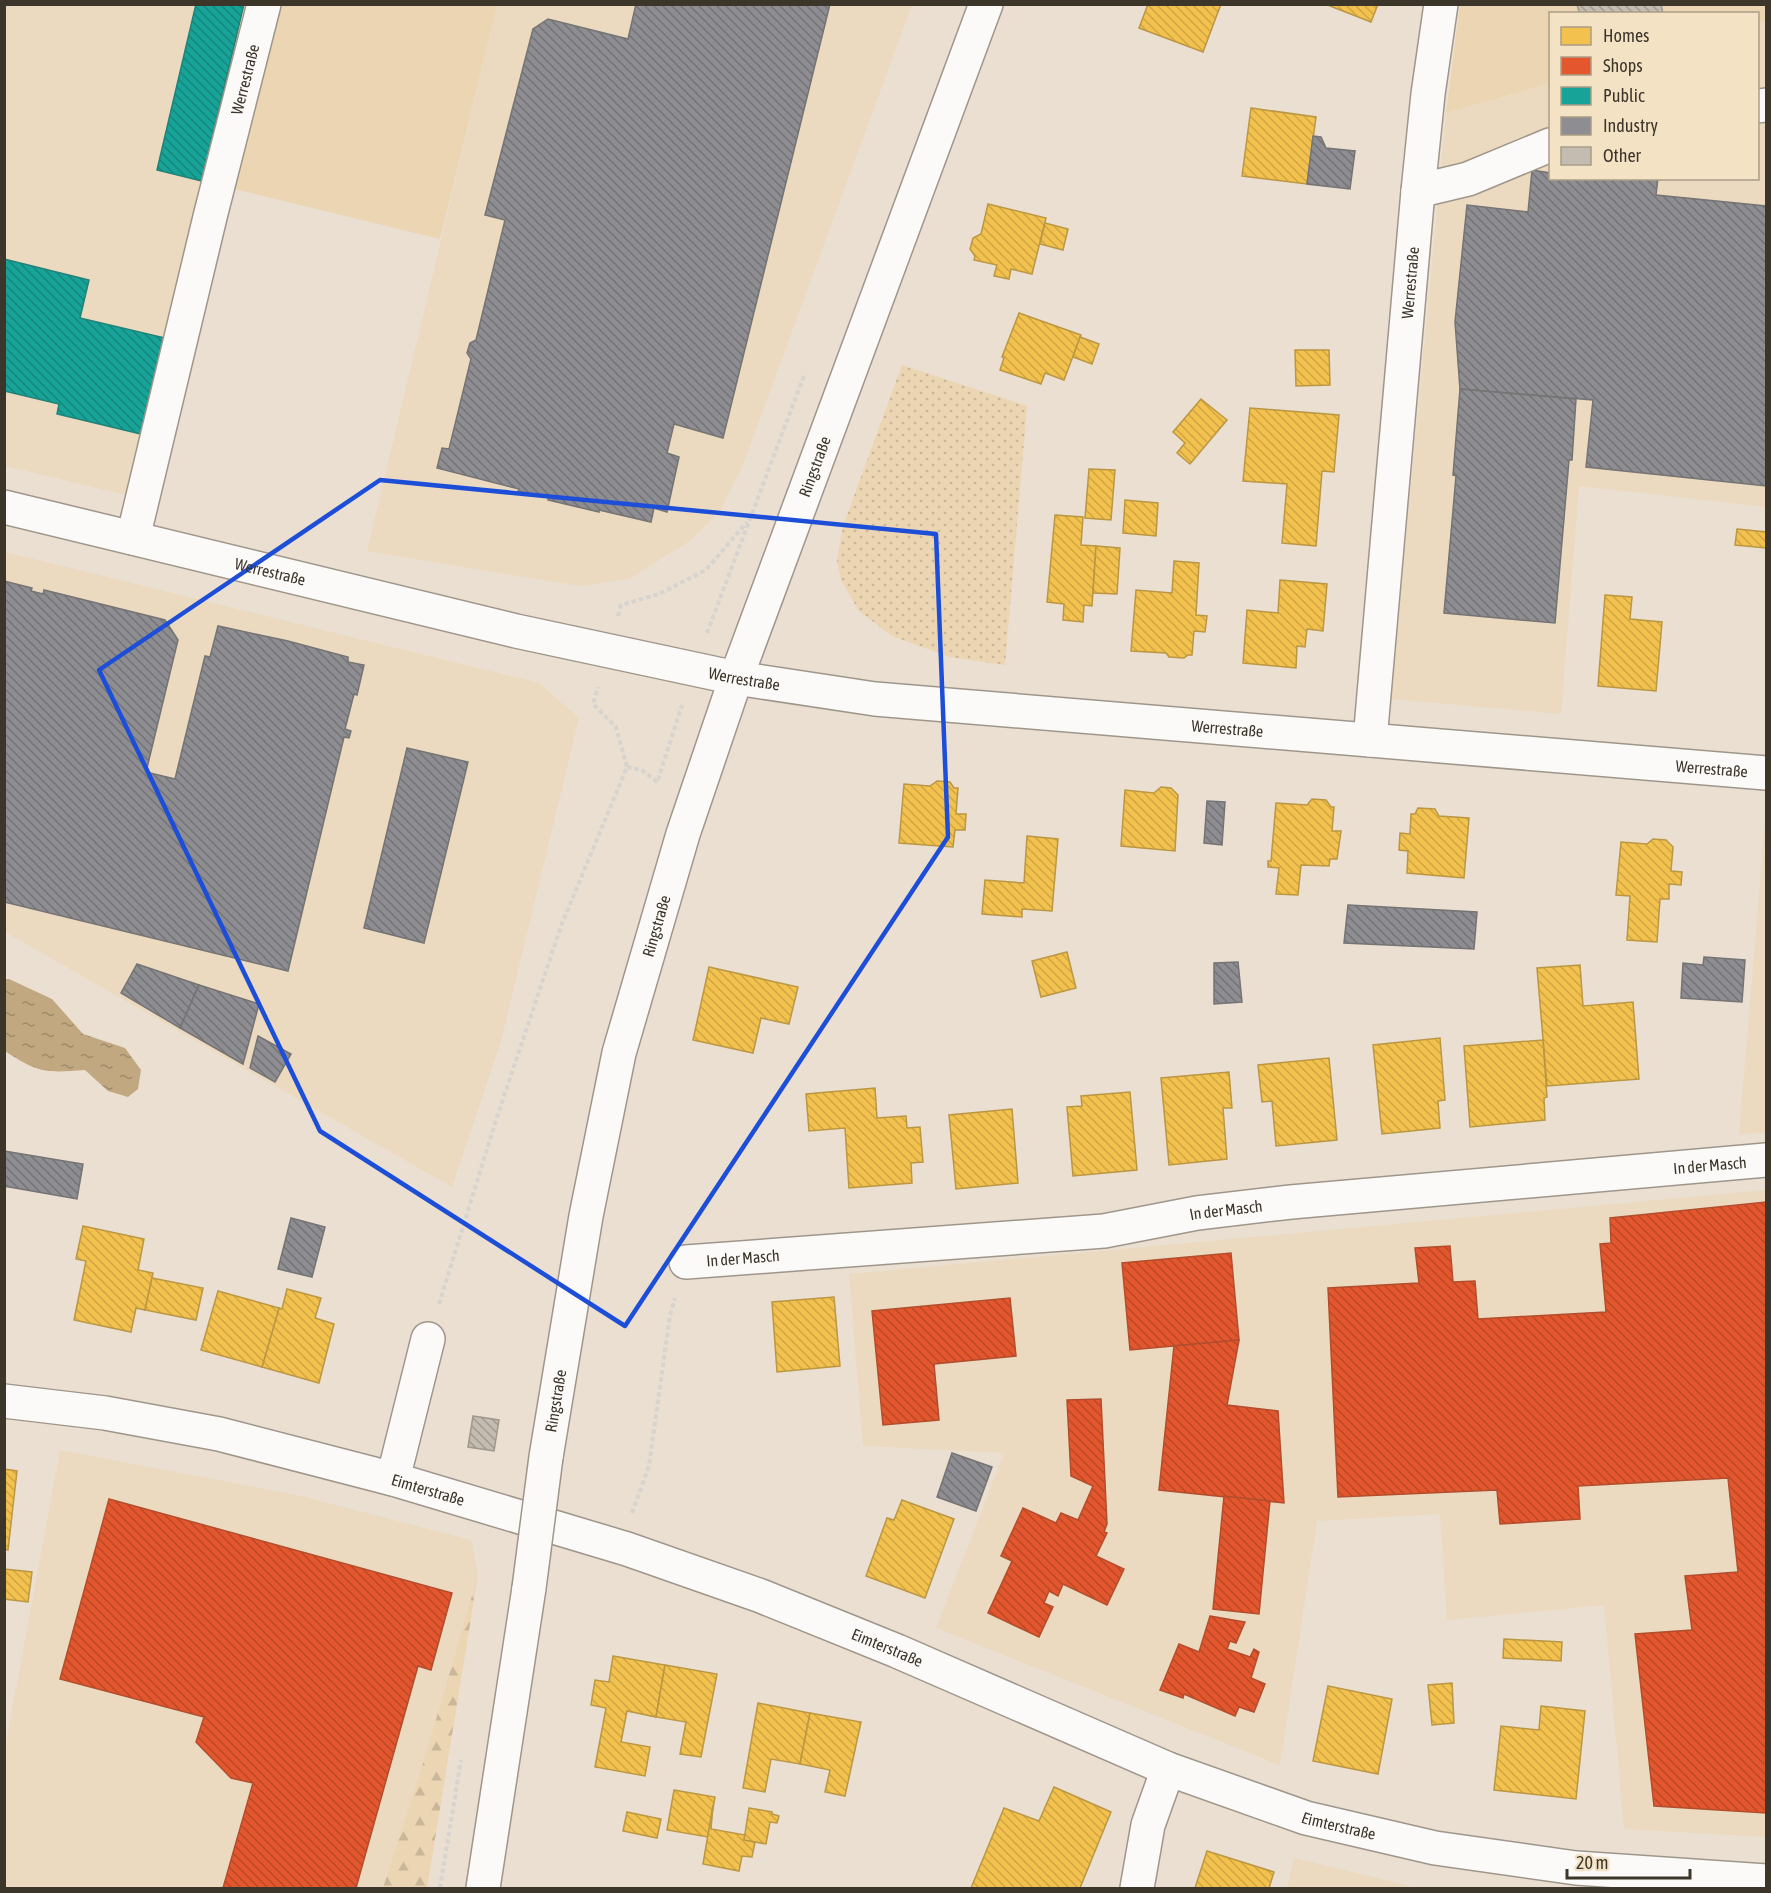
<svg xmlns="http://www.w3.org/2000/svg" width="1771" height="1893" font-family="'Asap Condensed',sans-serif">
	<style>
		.built { fill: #ebdabf }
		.grass { fill: url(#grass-dots) }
		.forest { fill: url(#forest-firs) }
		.pitch { fill: #ebd5b2 }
		.water { fill: url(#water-ripples) }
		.homes { fill: url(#homes-back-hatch); stroke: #bb9743; stroke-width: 1.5 }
		.shops { fill: url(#shops-back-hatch); stroke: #b24d2d; stroke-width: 1.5 }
		.public { fill: url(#public-back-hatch); stroke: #228277; stroke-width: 1.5 }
		.industry { fill: url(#industry-back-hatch); stroke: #757373; stroke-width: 1.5 }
		.building { fill: url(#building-back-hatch); stroke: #a0988c; stroke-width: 1.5 }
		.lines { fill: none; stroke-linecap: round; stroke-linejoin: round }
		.minor-casing { stroke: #9f968b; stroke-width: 36 }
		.major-casing { stroke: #9f968b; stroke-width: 36 }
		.path { stroke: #d7d4cf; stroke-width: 4; stroke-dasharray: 4.5 3; stroke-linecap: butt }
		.minor { stroke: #fcfaf8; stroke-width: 33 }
		.major { stroke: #fcfaf8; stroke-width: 33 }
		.major-bridge-casing { stroke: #9f968b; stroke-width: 36; stroke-linecap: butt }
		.major-bridge { stroke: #fcfaf8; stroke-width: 33 }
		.marked { fill: none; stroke: #1d4ed8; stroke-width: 4.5; stroke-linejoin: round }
		.labels { text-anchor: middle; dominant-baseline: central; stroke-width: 6; stroke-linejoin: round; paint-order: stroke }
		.street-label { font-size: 16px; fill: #3c352a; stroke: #f4e2c5 }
	</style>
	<defs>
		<pattern id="grass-dots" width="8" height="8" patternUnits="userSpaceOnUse" patternTransform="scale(1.5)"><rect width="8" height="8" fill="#ebd5b2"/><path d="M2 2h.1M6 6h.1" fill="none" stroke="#cab799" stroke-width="1.8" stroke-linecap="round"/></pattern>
		<pattern id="forest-firs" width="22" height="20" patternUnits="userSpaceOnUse" patternTransform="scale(1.5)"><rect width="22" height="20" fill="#ebd5b2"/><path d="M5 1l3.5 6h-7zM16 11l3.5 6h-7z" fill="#cab799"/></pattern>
		<pattern id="water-ripples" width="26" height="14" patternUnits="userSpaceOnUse" patternTransform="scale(1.5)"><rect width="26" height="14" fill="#c2a880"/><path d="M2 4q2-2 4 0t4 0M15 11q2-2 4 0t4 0" fill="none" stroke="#9f8a69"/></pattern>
		<pattern id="homes-back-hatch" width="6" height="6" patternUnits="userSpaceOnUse" patternTransform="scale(1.5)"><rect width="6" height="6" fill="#f2c14e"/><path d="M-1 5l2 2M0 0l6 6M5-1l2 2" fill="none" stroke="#d0a644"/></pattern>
		<pattern id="shops-back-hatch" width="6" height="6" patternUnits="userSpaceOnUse" patternTransform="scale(1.5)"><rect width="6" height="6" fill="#e4572e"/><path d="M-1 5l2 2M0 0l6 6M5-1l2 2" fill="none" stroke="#ba4927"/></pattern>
		<pattern id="public-back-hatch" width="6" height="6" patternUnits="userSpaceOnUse" patternTransform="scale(1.5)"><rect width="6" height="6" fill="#17a398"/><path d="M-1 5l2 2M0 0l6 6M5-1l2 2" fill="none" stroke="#16867c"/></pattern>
		<pattern id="industry-back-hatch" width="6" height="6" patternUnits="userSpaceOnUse" patternTransform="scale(1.5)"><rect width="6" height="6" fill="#8d8d92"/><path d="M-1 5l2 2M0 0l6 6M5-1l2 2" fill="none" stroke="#747477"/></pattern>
		<pattern id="building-back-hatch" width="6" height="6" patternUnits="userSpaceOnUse" patternTransform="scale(1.5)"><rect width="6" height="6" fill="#c4bcb0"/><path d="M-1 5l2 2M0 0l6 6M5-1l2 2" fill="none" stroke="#a09a8f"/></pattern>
	</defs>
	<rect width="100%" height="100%" fill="#eadfd0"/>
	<g class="built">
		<polygon points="5,5 246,5 127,495 5,466"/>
		<polygon points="497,5 912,5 743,465 720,511 691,540 629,579 580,586 367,551"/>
		<polygon points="1766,20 1766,507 1579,486 1561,714 1391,699 1446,113 1550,83 1550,178 1758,178 1758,23"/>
		<polygon points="5,552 539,683 579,718 501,1041 452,1187 5,932"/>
		<polygon points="1766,812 1766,1133 1739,1134"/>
		<polygon points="1766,1190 1766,1837 1624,1829 1604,1605 1447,1620 1440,1514 1317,1521 1280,1765 936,1628 1004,1453 863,1446 849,1274"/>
		<polygon points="60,1450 297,1495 471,1540 478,1575 426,1754 383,1888 5,1888 5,1748"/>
		<polygon points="1294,1858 1419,1888 1423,1888 1287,1888"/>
	</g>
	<polygon class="grass" points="902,365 1027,406 1005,665 950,657 892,636 859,611 841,580 837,560 843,526"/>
	<polygon class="forest" points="478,1575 427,1888 383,1888 426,1754"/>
	<g class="pitch">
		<polygon points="246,5 497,5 440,239 202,181"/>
		<polygon points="1460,5 1766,5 1766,20 1758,23 1758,14 1550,14 1550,83 1446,113"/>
	</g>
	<path class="water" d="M5 979H9L52 999 83 1034 125 1048 141 1070 138 1089 128 1097 108 1091 85 1070C45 1073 38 1073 5 1051Z"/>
	<g class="homes">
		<polygon points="1148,4 1221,4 1203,52 1139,28"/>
		<polygon points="1325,4 1378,4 1371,22"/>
		<polygon points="1251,108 1316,117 1307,184 1242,176"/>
		<polygon points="988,204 1046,218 1032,274 1011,269 1009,279 994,276 997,265 974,260 975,256 970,249 973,238 981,234"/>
		<polygon points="1045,223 1068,229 1063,250 1040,244"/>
		<polygon points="1019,313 1081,335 1064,380 1045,373 1041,384 1000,370 1004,358 1002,357"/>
		<polygon points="1080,337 1099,344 1092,364 1073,357"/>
		<polygon points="1295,350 1329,350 1330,385 1296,386"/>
		<polygon points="1201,399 1227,420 1190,464 1177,453 1185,443 1173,432"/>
		<polygon points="1250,408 1339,415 1334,472 1322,471 1316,546 1282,543 1287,484 1243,481"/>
		<polygon points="1089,469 1115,470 1111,520 1085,518"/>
		<polygon points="1125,500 1158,503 1156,536 1123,533"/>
		<polygon points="1055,515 1083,517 1081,545 1096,546 1092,606 1084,605 1083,622 1063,620 1064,604 1047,602"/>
		<polygon points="1737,529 1766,532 1766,548 1735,545"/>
		<polygon points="1096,546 1120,548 1117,594 1093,593"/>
		<polygon points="1174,561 1199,563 1196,615 1207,616 1205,632 1194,631 1192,655 1188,655 1184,658 1169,657 1166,653 1131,651 1136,590 1172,593"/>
		<polygon points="1280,580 1327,584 1323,631 1307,629 1305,647 1297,646 1296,668 1243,663 1247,610 1278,613"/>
		<polygon points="1605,595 1632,597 1630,619 1662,622 1656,691 1598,686"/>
		<polygon points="937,781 950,782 954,788 958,788 956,814 966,814 965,830 955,830 953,847 899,843 904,784 930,786"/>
		<polygon points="1161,787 1171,788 1178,795 1175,851 1121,846 1125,790 1154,793"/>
		<polygon points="1312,799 1326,800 1331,807 1334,807 1332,831 1341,831 1337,859 1330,859 1329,866 1301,865 1298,895 1276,894 1279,868 1268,867 1268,861 1271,861 1276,803 1307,805"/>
		<polygon points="1418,808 1435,809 1439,816 1469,818 1464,878 1407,873 1408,851 1399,850 1400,833 1410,834 1411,814 1415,814"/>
		<polygon points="1027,836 1058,839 1052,911 1022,909 1022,917 982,914 985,880 1024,883"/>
		<polygon points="1653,839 1666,840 1673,847 1671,871 1682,872 1681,885 1669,884 1669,899 1660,899 1657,942 1627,940 1630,896 1616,895 1621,842 1647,844"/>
		<polygon points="1067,952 1076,988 1041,997 1032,961"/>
		<polygon points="1580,965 1583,1006 1633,1002 1639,1079 1547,1086 1537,968"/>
		<polygon points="709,967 798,987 789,1024 761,1018 753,1053 693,1040"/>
		<polygon points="1440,1038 1445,1100 1438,1101 1440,1128 1382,1134 1373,1045"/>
		<polygon points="1543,1040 1547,1097 1544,1098 1545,1120 1470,1127 1464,1046"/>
		<polygon points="1329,1058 1337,1140 1276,1146 1272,1101 1262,1102 1258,1065"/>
		<polygon points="1229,1072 1232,1108 1223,1108 1227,1159 1169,1165 1161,1078"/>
		<polygon points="875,1088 877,1118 906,1116 907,1128 920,1127 923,1162 911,1163 912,1183 849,1188 845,1128 809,1131 806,1094"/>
		<polygon points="1130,1092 1137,1170 1073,1176 1067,1107 1082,1106 1081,1096"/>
		<polygon points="1012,1109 1018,1183 956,1189 949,1115"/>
		<polygon points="83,1226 144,1239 138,1270 153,1273 152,1278 145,1310 136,1308 131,1332 74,1320 86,1261 76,1259"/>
		<polygon points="152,1278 203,1288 196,1320 145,1310"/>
		<polygon points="287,1289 321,1298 315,1318 334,1324 319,1383 262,1367 279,1308 282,1309"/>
		<polygon points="218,1291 279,1308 262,1367 201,1350"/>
		<polygon points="834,1297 840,1366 777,1372 772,1302"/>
		<polygon points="4,1469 17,1471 8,1550 5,1549 5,1553 4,1553"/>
		<polygon points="902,1500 954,1519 925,1598 866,1576 887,1518 894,1520"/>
		<polygon points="4,1569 32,1572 28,1602 4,1599"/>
		<polygon points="1504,1639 1562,1642 1561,1661 1503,1658"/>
		<polygon points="613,1656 665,1665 656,1717 627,1711 621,1742 650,1747 645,1776 595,1767 606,1708 591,1705 595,1680 609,1682"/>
		<polygon points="665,1665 717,1674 701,1757 680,1754 686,1722 656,1717"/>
		<polygon points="1452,1683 1454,1723 1432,1725 1428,1685"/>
		<polygon points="1328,1686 1392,1699 1378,1774 1313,1761"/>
		<polygon points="758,1703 810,1713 800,1764 771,1759 765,1792 743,1788"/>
		<polygon points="1541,1706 1585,1711 1576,1799 1494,1790 1501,1726 1539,1730"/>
		<polygon points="810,1713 861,1722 845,1796 825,1792 830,1770 800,1764"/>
		<polygon points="1054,1787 1111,1812 1080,1888 971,1888 1004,1808 1039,1821"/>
		<polygon points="674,1790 715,1797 708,1837 667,1830"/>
		<polygon points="713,1805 711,1829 745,1835 744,1840 755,1842 752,1857 742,1856 739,1871 703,1864"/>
		<polygon points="749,1808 772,1812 772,1814 779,1816 777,1823 770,1822 766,1844 744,1840"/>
		<polygon points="627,1812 661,1819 657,1838 623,1831"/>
		<polygon points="1207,1851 1274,1872 1269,1888 1195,1888"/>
	</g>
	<g class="shops">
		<polygon points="1766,1202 1766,1813 1654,1806 1635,1634 1692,1630 1685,1576 1738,1572 1728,1478 1578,1486 1580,1519 1500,1524 1497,1490 1338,1497 1328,1288 1419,1283 1415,1248 1450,1246 1453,1282 1475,1281 1478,1319 1606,1312 1600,1244 1611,1243 1610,1218"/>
		<polygon points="1231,1253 1239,1340 1130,1350 1122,1263"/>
		<polygon points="1010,1298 1016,1356 934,1364 939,1420 883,1425 872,1311"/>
		<polygon points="1239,1340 1227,1405 1278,1411 1284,1503 1159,1490 1174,1346"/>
		<polygon points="1101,1399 1107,1524 1104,1532 1107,1533 1096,1556 1124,1569 1107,1605 1063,1584 1058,1596 1049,1591 1044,1603 1053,1607 1039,1637 988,1613 1012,1561 1001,1556 1023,1508 1056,1523 1061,1513 1078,1520 1093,1486 1071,1476 1067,1400"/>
		<polygon points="1224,1496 1270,1501 1259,1614 1213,1609"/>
		<polygon points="109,1499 452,1593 431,1670 418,1666 356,1888 223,1888 253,1783 231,1778 196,1742 204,1717 60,1679"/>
		<polygon points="1210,1616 1245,1622 1236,1643 1230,1641 1227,1649 1250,1657 1254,1649 1259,1652 1251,1678 1265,1684 1254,1712 1239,1707 1235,1716 1184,1694 1183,1698 1160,1690 1179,1644 1199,1652"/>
	</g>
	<g class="public">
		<polygon points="196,4 244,4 202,181 157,170"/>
		<polygon points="4,259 89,280 80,318 165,338 141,434 57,414 59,404 4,391"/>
	</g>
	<g class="industry">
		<polygon points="636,4 830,4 723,438 674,424 667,453 679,457 667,512 654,508 651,522 599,510 599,512 548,500 549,498 518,491 519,489 437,468 442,448 449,449 471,359 467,353 470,343 476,340 505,220 485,215 533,29 548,19 628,39"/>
		<polygon points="1313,136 1321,137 1326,148 1355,151 1350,189 1307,184"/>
		<polygon points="1532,170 1550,173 1550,178 1658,178 1656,195 1766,206 1766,486 1586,467 1593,400 1460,389 1455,322 1467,205 1528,212"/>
		<polygon points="1460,389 1576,399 1572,460 1569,460 1555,623 1444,613 1456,476 1453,475"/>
		<polygon points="4,581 32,588 31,591 43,594 44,590 165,620 178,640 146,772 175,779 205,656 210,657 218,626 288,641 348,657 348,662 364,665 357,695 354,694 345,729 351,731 349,738 344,737 288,971 4,902"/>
		<polygon points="407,748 468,762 424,943 364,928"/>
		<polygon points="1207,801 1225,802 1222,845 1204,843"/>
		<polygon points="1348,905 1477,912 1474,949 1344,943"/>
		<polygon points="1704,957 1745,960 1742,1002 1681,998 1683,963 1703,965"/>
		<polygon points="1238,962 1242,1002 1214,1004 1214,963"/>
		<polygon points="137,964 199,985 180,1028 121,993"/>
		<polygon points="199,985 259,1004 243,1064 180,1028"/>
		<polygon points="258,1036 291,1054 275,1082 250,1068"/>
		<polygon points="4,1151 83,1164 77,1199 4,1186"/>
		<polygon points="291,1218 325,1227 312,1277 278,1269"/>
		<polygon points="952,1453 992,1467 976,1511 937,1497"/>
	</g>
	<g class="building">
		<polygon points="1572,4 1661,4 1663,14 1580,14 1577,5"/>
		<polygon points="473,1416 499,1420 494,1451 468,1447"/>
	</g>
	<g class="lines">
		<g class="minor-casing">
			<g id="minor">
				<polyline points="1758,106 1766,105"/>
				<polyline points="1418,191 1468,179 1550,145"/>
				<path id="s1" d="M133 538 210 217 264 4"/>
				<path id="s2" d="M1370 740 1418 191 1428 94 1441 4"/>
				<path id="s3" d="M686 1262 1104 1231 1197 1213 1291 1202 1766 1160"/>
				<path id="s4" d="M4 1401 105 1413 219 1434 393 1479 627 1549 761 1596 897 1651 1168 1769 1306 1818 1435 1848 1576 1868 1766 1881"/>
				<polyline points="393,1479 428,1339"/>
				<polyline points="1137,1888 1148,1825 1168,1769"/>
			</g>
		</g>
		<g class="major-casing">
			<g id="major">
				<path id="s5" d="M4 507 516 631 736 678 875 699 1766 773"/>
				<path id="s6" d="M546 1457 586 1216 619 1053 683 834 736 678 986 4"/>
				<polyline points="483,1888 529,1588"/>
			</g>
		</g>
		<g class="path">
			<polyline points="618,616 621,605 659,594 706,570 747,522"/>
			<polyline points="707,633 805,373"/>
			<polyline points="627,767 642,770 657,782"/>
			<polyline points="658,780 682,705"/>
			<polyline points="439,1304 496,1120 561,926 627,767 616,727 593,704 598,687"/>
			<polyline points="632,1513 649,1466 670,1315 675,1298"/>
			<polyline points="440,1888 461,1760"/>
		</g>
		<use href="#minor" class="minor"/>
		<use href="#major" class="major"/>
		<g class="major-bridge-casing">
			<polyline id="major-bridge" points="529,1588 546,1457"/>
		</g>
		<use href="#major-bridge" class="major-bridge"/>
	</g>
	<path class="marked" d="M380 480 936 534 948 837 625 1326 320 1131 99 670Z"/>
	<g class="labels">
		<g class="street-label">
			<text stroke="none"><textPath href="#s1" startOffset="472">Werrestraße</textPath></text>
			<text stroke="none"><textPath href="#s2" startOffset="459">Werrestraße</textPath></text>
			<text stroke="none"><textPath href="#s6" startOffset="1029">Ringstraße</textPath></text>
			<text stroke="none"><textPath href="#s5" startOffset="274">Werrestraße</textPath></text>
			<text stroke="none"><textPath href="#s5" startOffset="760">Werrestraße</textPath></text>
			<text stroke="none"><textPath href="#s5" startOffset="1246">Werrestraße</textPath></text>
			<text stroke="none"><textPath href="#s5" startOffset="1732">Werrestraße</textPath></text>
			<text stroke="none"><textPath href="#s6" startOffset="543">Ringstraße</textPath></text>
			<text stroke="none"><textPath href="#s3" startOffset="1029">In der Masch</textPath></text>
			<text stroke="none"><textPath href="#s3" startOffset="543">In der Masch</textPath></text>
			<text stroke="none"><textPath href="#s3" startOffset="57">In der Masch</textPath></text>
			<text stroke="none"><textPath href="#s6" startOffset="57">Ringstraße</textPath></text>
			<text stroke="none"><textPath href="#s4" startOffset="434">Eimterstraße</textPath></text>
			<text stroke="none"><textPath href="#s4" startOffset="920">Eimterstraße</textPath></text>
			<text stroke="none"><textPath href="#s4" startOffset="1406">Eimterstraße</textPath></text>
		</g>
	</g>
	<rect width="1771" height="1893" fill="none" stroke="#3c352a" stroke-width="12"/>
	<rect x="1549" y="12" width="210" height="168" fill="#f4e2c5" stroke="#aa9d87" stroke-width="1.5"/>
	<rect x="1561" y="27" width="30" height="18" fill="#f2c14e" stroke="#aa9d87" stroke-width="1.5"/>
	<text x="1603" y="42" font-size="18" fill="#3c352a">Homes</text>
	<rect x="1561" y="57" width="30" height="18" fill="#e4572e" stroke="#aa9d87" stroke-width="1.5"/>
	<text x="1603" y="72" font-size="18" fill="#3c352a">Shops</text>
	<rect x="1561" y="87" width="30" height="18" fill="#17a398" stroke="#aa9d87" stroke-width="1.5"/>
	<text x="1603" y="102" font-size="18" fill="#3c352a">Public</text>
	<rect x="1561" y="117" width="30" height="18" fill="#8d8d92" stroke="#aa9d87" stroke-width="1.5"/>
	<text x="1603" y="132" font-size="18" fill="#3c352a">Industry</text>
	<rect x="1561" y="147" width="30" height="18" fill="#c4bcb0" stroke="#aa9d87" stroke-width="1.5"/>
	<text x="1603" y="162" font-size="18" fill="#3c352a">Other</text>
	<path d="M1567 1869v9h123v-9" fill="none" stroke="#3c352a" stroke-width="3"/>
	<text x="1576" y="1869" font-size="18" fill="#3c352a" stroke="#f4e2c5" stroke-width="4.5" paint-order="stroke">20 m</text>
</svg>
